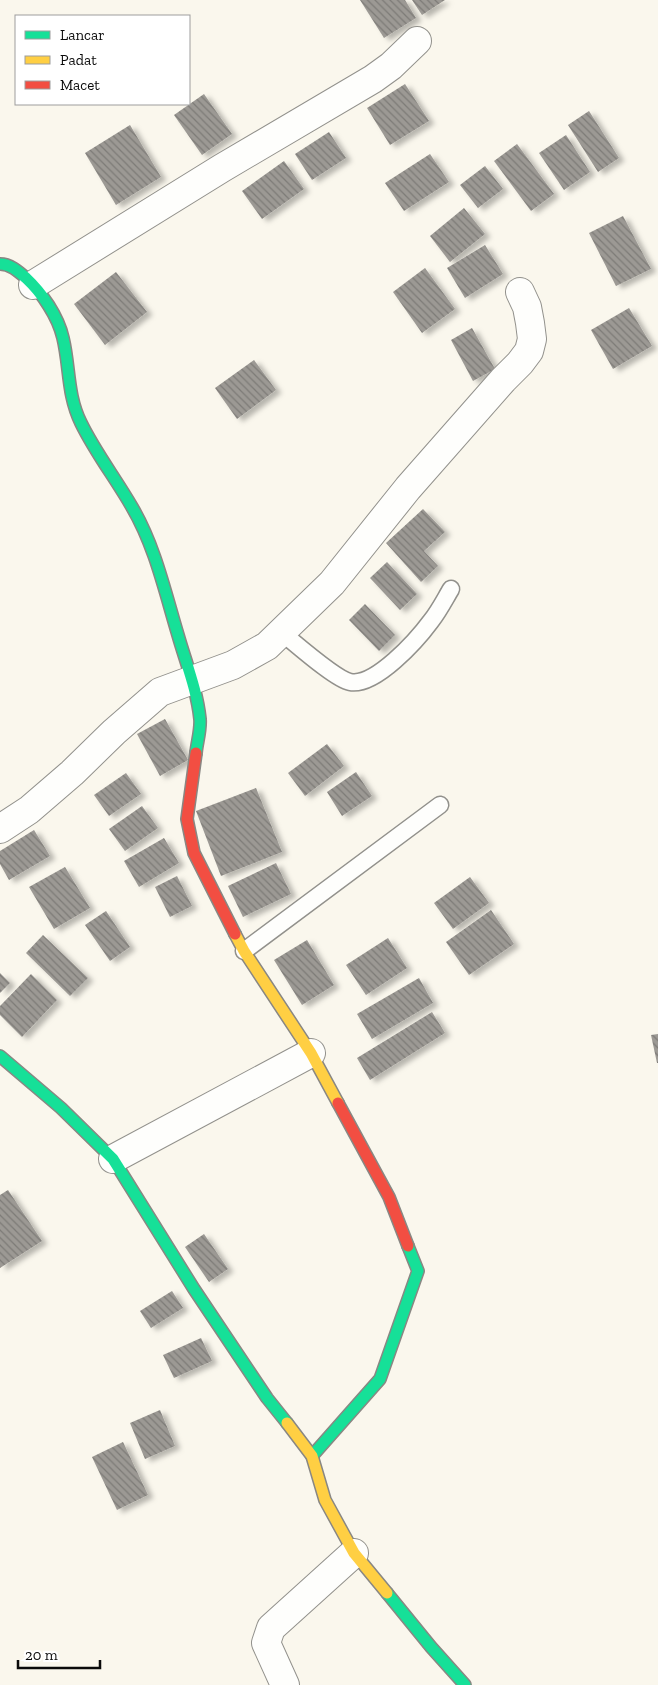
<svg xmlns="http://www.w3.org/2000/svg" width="658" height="1685" font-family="'Zilla Slab',serif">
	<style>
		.building { fill: url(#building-back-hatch); filter: url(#shadow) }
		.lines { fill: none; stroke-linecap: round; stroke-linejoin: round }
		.lane-casing { stroke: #92918c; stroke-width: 19 }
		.street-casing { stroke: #92918c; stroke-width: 30 }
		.fast-casing { stroke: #898783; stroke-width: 14 }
		.slow-casing { stroke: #898783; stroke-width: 14 }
		.jam-casing { stroke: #898783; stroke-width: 14 }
		.lane { stroke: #fefefc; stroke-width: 16 }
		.street { stroke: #fefefc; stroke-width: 28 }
		.fast { stroke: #16e098; stroke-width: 11 }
		.slow { stroke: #ffcf43; stroke-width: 11 }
		.jam { stroke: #f24e42; stroke-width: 11 }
	</style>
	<defs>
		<pattern id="building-back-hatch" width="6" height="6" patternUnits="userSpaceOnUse" patternTransform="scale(1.25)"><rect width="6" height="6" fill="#9c9994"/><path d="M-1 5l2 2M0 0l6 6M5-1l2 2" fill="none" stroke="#7d7b77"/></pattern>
		<filter id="shadow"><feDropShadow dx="5.5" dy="3" stdDeviation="2.5" flood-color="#0004"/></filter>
	</defs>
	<rect width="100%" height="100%" fill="#faf7ed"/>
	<g class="building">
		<polygon points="360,0 405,0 416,18 384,38"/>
		<polygon points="412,0 445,0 422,15"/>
		<polygon points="405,84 429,121 390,145 367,108"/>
		<polygon points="204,94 232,134 202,155 174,115"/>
		<polygon points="589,111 619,158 598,172 568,125"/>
		<polygon points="130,125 161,177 116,205 85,153"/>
		<polygon points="329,132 346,158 312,180 295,154"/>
		<polygon points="566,135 590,172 564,190 539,153"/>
		<polygon points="517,144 554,194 531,211 494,161"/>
		<polygon points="430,154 449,182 404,211 385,183"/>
		<polygon points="284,161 304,189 262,219 242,191"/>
		<polygon points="485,166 503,189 478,208 460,185"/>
		<polygon points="464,208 485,234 450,262 430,236"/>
		<polygon points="623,216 651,269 616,286 589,233"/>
		<polygon points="485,245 503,274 465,298 447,268"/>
		<polygon points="425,268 455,309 422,333 393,292"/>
		<polygon points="116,272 147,312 105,345 74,304"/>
		<polygon points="629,308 652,346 613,369 591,330"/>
		<polygon points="472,328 495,369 473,381 451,340"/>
		<polygon points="254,360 276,390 237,419 215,388"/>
		<polygon points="423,509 445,532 424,551 438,566 421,582 386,543"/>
		<polygon points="387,562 417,594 400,610 370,578"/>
		<polygon points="365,604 395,635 379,651 349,620"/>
		<polygon points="165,719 188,760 160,776 137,734"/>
		<polygon points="327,744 344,766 305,796 288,773"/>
		<polygon points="356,772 372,796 342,816 327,792"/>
		<polygon points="126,773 141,794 109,816 94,795"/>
		<polygon points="256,788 282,852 221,876 196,811"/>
		<polygon points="142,806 158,828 125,851 109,829"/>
		<polygon points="34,830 50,856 9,880 0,864 0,851"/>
		<polygon points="164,838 179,863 139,887 124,861"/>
		<polygon points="276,863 291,894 243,917 228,886"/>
		<polygon points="65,867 90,908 54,929 29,887"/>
		<polygon points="177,876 192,906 170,917 155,887"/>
		<polygon points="470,877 489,903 453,929 434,903"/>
		<polygon points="491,910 514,944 469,975 446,942"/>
		<polygon points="106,911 130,947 110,961 85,925"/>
		<polygon points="43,935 88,978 70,996 26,953"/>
		<polygon points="388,938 407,968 366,995 346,965"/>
		<polygon points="307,940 334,985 302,1005 274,960"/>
		<polygon points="0,973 10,983 0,993"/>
		<polygon points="31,974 57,1000 22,1037 0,1015 0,1006"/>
		<polygon points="419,978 433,1003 372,1039 357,1014"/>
		<polygon points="432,1012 445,1033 370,1080 357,1058"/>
		<polygon points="658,1034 658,1063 657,1063 651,1035"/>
		<polygon points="8,1190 42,1241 0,1268 0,1195"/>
		<polygon points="204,1234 228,1269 209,1282 185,1247"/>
		<polygon points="172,1291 183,1308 151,1328 140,1311"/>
		<polygon points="201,1338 212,1361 174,1378 163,1355"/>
		<polygon points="160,1410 175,1446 145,1459 130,1423"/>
		<polygon points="123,1442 148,1495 117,1510 92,1457"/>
	</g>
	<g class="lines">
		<g class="lane-casing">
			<g id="lane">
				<path d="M281 632C295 643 335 679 350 682 375 687 417 640 431 621 439 611 445 599 451 589"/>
				<polyline points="244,951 440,805"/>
			</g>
		</g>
		<g class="street-casing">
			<g id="street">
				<polyline points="33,285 222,168 373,79 391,66 417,41"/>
				<polyline points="0,829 29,810 72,773 114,732 160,692 233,665 267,646 332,583 408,488 503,380 520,363 529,351 532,339 530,323 527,307 520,292"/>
				<polyline points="113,1159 311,1053"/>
				<polyline points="285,1685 266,1643 271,1628 354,1553"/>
			</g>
		</g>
		<g class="fast-casing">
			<g id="fast">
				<path d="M0 264C10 264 18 271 26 278 42 293 58 316 63 338 70 367 67 395 81 423 95 452 116 479 132 507 155 546 165 592 178 635 186 663 197 690 200 719 201 730 197 742 196 753"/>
				<polyline points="0,1056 61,1108 113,1159 194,1289 267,1398 287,1423"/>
				<polyline points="312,1456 380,1379 418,1271 408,1246"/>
				<polyline points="387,1593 431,1647 465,1685"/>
			</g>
		</g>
		<g class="slow-casing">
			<g id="slow">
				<polyline points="235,934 244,951 311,1053 338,1103"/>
				<polyline points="287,1423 312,1456 325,1500 354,1553 387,1593"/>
			</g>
		</g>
		<g class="jam-casing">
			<g id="jam">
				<polyline points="196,753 187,819 194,853 235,934"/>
				<polyline points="338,1103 389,1197 408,1246"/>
			</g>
		</g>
		<use href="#lane" class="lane"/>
		<use href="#street" class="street"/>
		<use href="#fast" class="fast"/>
		<use href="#slow" class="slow"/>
		<use href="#jam" class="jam"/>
	</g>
	<rect x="15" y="15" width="175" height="90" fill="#ffffff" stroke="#9d9d9d"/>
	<rect x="25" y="31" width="25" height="8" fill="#16e098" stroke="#9d9d9d"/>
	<text x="60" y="40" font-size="15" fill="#0a0a0a">Lancar</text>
	<rect x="25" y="56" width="25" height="8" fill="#ffcf43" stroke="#9d9d9d"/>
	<text x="60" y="65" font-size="15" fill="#0a0a0a">Padat</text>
	<rect x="25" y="81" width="25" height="8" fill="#f24e42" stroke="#9d9d9d"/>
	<text x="60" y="90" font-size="15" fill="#0a0a0a">Macet</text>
	<path d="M18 1660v8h82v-8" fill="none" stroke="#0a0a0a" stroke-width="2.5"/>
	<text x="25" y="1660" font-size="15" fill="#0a0a0a" stroke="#ffffff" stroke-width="4" paint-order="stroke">20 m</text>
</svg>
